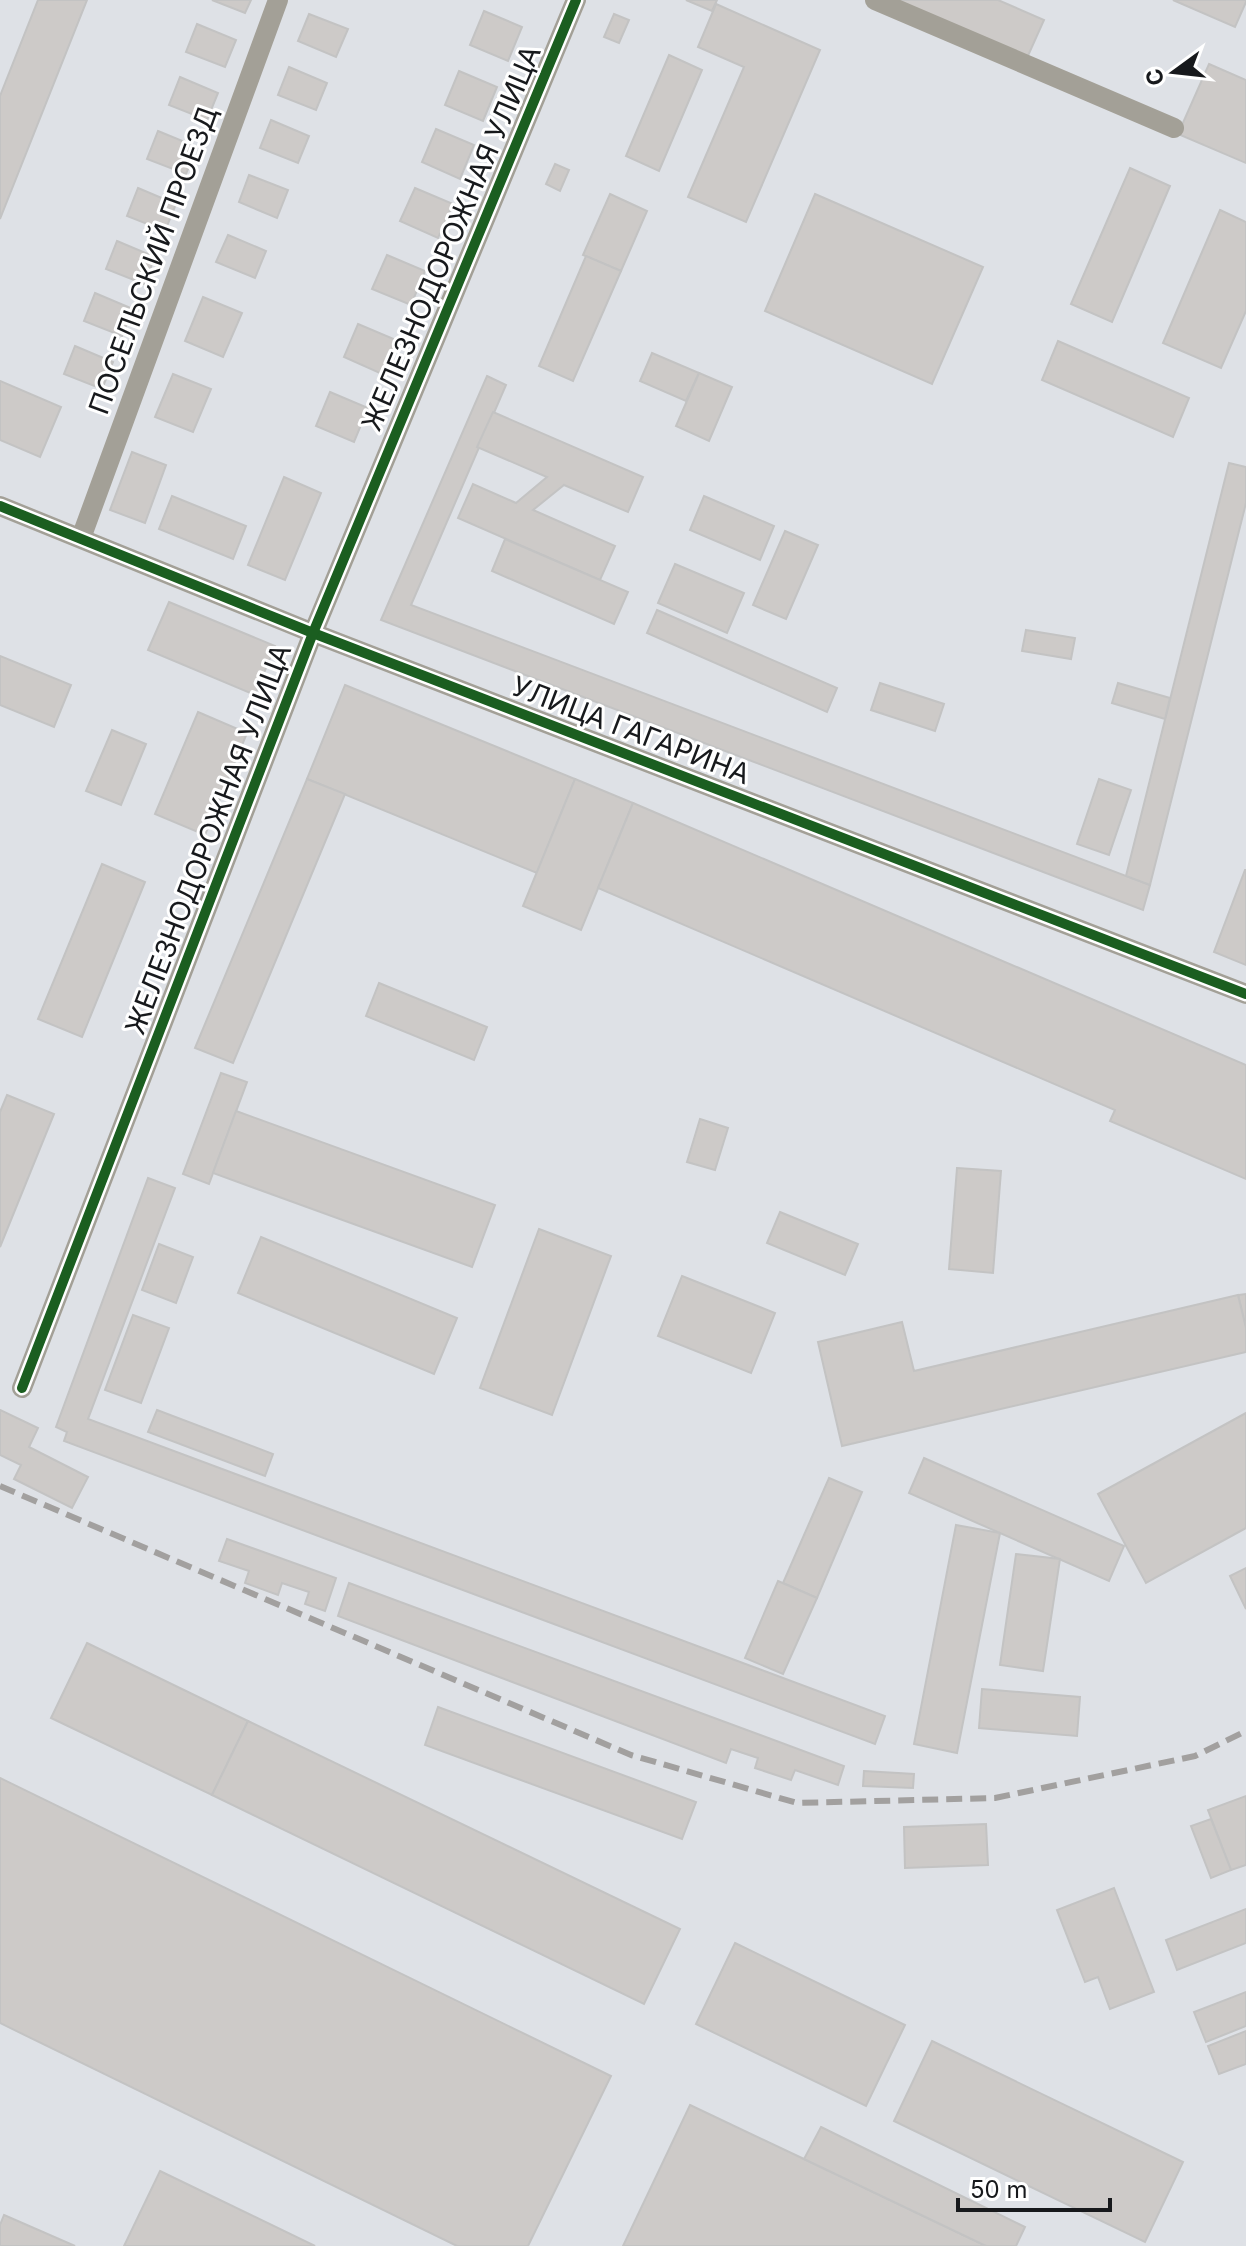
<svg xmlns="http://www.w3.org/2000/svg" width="1246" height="2246" font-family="Inter,sans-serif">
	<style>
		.building { fill: #cdcac8; stroke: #c3c3c3; stroke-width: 2 }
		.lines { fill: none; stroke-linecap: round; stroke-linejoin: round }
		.minor { stroke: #a3a097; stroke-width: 20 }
		.rail { stroke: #a2a09f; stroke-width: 6; stroke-dasharray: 16 8; stroke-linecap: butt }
		.cycleway-casing { stroke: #fff; stroke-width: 15 }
		.cycleway { stroke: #1b5e20; stroke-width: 10 }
		.labels { text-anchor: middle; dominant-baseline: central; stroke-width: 6; stroke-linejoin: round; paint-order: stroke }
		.street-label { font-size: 28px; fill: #17191c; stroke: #fff }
	</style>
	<rect width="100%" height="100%" fill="#dee1e6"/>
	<g class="building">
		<polygon points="38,0 87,0 0,219 0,96"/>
		<polygon points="212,0 251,0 245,13"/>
		<polygon points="686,0 717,0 712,11"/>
		<polygon points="896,0 998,0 1044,20 1027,58"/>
		<polygon points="1173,0 1246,0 1246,2 1235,27"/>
		<polygon points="716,4 820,50 746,222 688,197 744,67 698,47"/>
		<polygon points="484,11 522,27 508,61 470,45"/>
		<polygon points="309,14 348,29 336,57 298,41"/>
		<polygon points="614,14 629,20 619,43 604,37"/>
		<polygon points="197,24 236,40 225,67 186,52"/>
		<polygon points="669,55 702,70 659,171 626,156"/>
		<polygon points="1209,64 1246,80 1246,163 1178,134"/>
		<polygon points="289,67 327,83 316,110 278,95"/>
		<polygon points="459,71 497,87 483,121 445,105"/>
		<polygon points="180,77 218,93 207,120 169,105"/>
		<polygon points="271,120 309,136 298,163 260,148"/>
		<polygon points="436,129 474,145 460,179 422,162"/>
		<polygon points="158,131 197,147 186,174 147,159"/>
		<polygon points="555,164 569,170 560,191 546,184"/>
		<polygon points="1130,168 1170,186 1112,322 1071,304"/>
		<polygon points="249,175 288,190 277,218 239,202"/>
		<polygon points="138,188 176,204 165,231 127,216"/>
		<polygon points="415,188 453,204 438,238 400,221"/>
		<polygon points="610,194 647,211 621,271 583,255"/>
		<polygon points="815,194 983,267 932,384 765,311"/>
		<polygon points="1220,210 1246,222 1246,311 1221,368 1163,343"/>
		<polygon points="228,235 266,251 255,278 216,262"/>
		<polygon points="117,241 155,257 144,284 106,269"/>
		<polygon points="387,255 425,271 411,305 372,289"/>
		<polygon points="586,256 621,271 573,381 539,366"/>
		<polygon points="95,293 133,309 122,336 84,321"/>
		<polygon points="203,297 242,313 223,357 185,341"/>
		<polygon points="358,324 396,340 382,374 344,357"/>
		<polygon points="1058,341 1189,398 1173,437 1042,380"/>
		<polygon points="75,346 113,362 102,389 64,374"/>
		<polygon points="652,353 699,373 686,401 640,381"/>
		<polygon points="699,373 732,387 709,441 676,426"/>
		<polygon points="173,374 211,389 193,432 155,417"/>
		<polygon points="487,376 506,385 411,605 1150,885 1143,910 381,620"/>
		<polygon points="0,381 61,407 40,457 0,440"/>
		<polygon points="330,392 368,408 354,442 316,426"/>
		<polygon points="493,412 643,477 628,512 564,485 533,510 615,546 600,580 458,518 473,484 516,503 547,477 477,447"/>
		<polygon points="132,452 166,465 145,523 110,510"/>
		<polygon points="1229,463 1246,467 1246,503 1150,885 1126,876"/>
		<polygon points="284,477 321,493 285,580 248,565"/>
		<polygon points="172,496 246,526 233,559 159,529"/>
		<polygon points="704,496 774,526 760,560 690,530"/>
		<polygon points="785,531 818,545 786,619 753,605"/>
		<polygon points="505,539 628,592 614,624 492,571"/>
		<polygon points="675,564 744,593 727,633 658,603"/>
		<polygon points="169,602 275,646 255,695 148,650"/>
		<polygon points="657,610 837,688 827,712 647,633"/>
		<polygon points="1026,630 1075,638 1071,659 1022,651"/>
		<polygon points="0,656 71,685 54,727 0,705"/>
		<polygon points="880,683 944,704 935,731 871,710"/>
		<polygon points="1118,683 1170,698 1165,719 1112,703"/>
		<polygon points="345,685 575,779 537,873 307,779"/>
		<polygon points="198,712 247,733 205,835 155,814"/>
		<polygon points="112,730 146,744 121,805 86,791"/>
		<polygon points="307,779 345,794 233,1063 195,1048"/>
		<polygon points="575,779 633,803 581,930 523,906"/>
		<polygon points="1099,779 1131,790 1109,855 1077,844"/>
		<polygon points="633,803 1246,1065 1246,1179 1110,1121 1115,1110 598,888"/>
		<polygon points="102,864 145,882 82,1037 38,1019"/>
		<polygon points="1245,870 1246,870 1246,965 1214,952"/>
		<polygon points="379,983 487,1027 474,1060 366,1016"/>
		<polygon points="221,1073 247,1082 209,1184 183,1174"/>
		<polygon points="7,1095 54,1114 0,1247 0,1112"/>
		<polygon points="236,1111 495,1205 472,1267 213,1173"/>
		<polygon points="700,1119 728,1128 715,1170 687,1162"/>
		<polygon points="957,1168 1001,1171 993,1273 949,1269"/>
		<polygon points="148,1178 175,1188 88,1419 885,1716 875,1744 64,1441 67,1432 56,1427"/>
		<polygon points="780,1212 858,1244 845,1275 767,1243"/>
		<polygon points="539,1229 611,1256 552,1415 480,1388"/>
		<polygon points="261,1237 457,1318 434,1374 238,1293"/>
		<polygon points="159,1244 193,1257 176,1303 142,1290"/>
		<polygon points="682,1276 775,1313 751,1373 658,1336"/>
		<polygon points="1246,1294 1246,1328 1238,1295"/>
		<polygon points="1238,1295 1246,1328 1246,1352 842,1446 818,1342 902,1322 914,1371"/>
		<polygon points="133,1315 169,1328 141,1403 105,1390"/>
		<polygon points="0,1410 38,1428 29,1447 88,1477 72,1508 14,1479 21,1465 0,1455"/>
		<polygon points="157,1410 273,1454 265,1476 148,1432"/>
		<polygon points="1246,1413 1246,1528 1146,1583 1098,1494"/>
		<polygon points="924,1458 1124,1546 1109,1581 909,1493"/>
		<polygon points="829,1478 862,1492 817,1598 783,1583"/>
		<polygon points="956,1525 1000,1533 957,1753 914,1744"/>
		<polygon points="227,1539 336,1578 325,1611 305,1604 309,1592 282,1583 278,1595 245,1583 249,1571 219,1561"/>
		<polygon points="1016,1554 1060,1559 1043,1671 1000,1665"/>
		<polygon points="1246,1568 1246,1609 1230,1576"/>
		<polygon points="778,1581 817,1598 783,1674 745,1658"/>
		<polygon points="349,1583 844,1766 838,1785 795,1770 791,1780 755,1768 758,1758 731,1749 726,1763 338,1616"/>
		<polygon points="87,1643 248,1721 212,1795 51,1718"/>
		<polygon points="982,1689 1080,1697 1077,1736 979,1728"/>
		<polygon points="438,1707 696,1802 682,1839 425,1745"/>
		<polygon points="248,1721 680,1929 644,2004 212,1795"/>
		<polygon points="864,1771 914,1774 913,1788 863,1786"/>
		<polygon points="0,1778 611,2076 528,2246 457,2246 0,2023"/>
		<polygon points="1246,1796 1246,1865 1231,1870 1208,1810"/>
		<polygon points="1211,1819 1231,1870 1211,1878 1191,1826"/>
		<polygon points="986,1824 988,1865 905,1868 904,1827"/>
		<polygon points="1114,1888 1154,1992 1110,2009 1098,1977 1085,1982 1057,1910"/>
		<polygon points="1246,1909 1246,1943 1177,1970 1166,1940"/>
		<polygon points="735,1943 905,2025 866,2106 696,2024"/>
		<polygon points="1246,1992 1246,2026 1206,2042 1194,2012"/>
		<polygon points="1246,2031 1246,2064 1219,2074 1208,2046"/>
		<polygon points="932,2041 1183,2162 1145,2242 894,2121"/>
		<polygon points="690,2105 804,2159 986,2246 623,2246"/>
		<polygon points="821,2127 1025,2227 1016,2246 986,2246 804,2159"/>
		<polygon points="160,2171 315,2246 124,2246"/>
		<polygon points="4,2215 75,2246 0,2246 0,2225"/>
	</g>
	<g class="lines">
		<g class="minor">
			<polyline points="875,0 1174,128"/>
			<polyline points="0,506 313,633 1246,994"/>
			<polyline points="81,538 278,0"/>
			<polyline points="22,1388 313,633 576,0"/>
		</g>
		<polyline class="rail" points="0,1486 631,1755 797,1803 995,1798 1195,1756 1246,1731"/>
		<g class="cycleway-casing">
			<g id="cycleway">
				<polyline points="0,506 313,633 1246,994"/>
				<polyline points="22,1388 313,633 576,0"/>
			</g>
		</g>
		<use href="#cycleway" class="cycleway"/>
	</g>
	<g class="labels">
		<g class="street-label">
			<text transform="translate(451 238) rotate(-67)">ЖЕЛЕЗНОДОРОЖНАЯ УЛИЦА</text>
			<text transform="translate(153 260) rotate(-70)">ПОСЕЛЬСКИЙ ПРОЕЗД</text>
			<text transform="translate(631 730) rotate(21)">УЛИЦА ГАГАРИНА</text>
			<text transform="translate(208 839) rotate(-69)">ЖЕЛЕЗНОДОРОЖНАЯ УЛИЦА</text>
		</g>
	</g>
	<g transform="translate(1174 72) rotate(255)" stroke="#ffffff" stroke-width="6" paint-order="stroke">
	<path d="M0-6L14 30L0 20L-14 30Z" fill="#17191c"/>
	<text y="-12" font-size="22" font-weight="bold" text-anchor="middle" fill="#17191c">С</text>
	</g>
	<path d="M958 2198v12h152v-12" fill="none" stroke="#17191c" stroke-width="4"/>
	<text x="970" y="2198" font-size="24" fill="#17191c" stroke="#ffffff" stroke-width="6" paint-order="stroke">50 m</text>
</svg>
